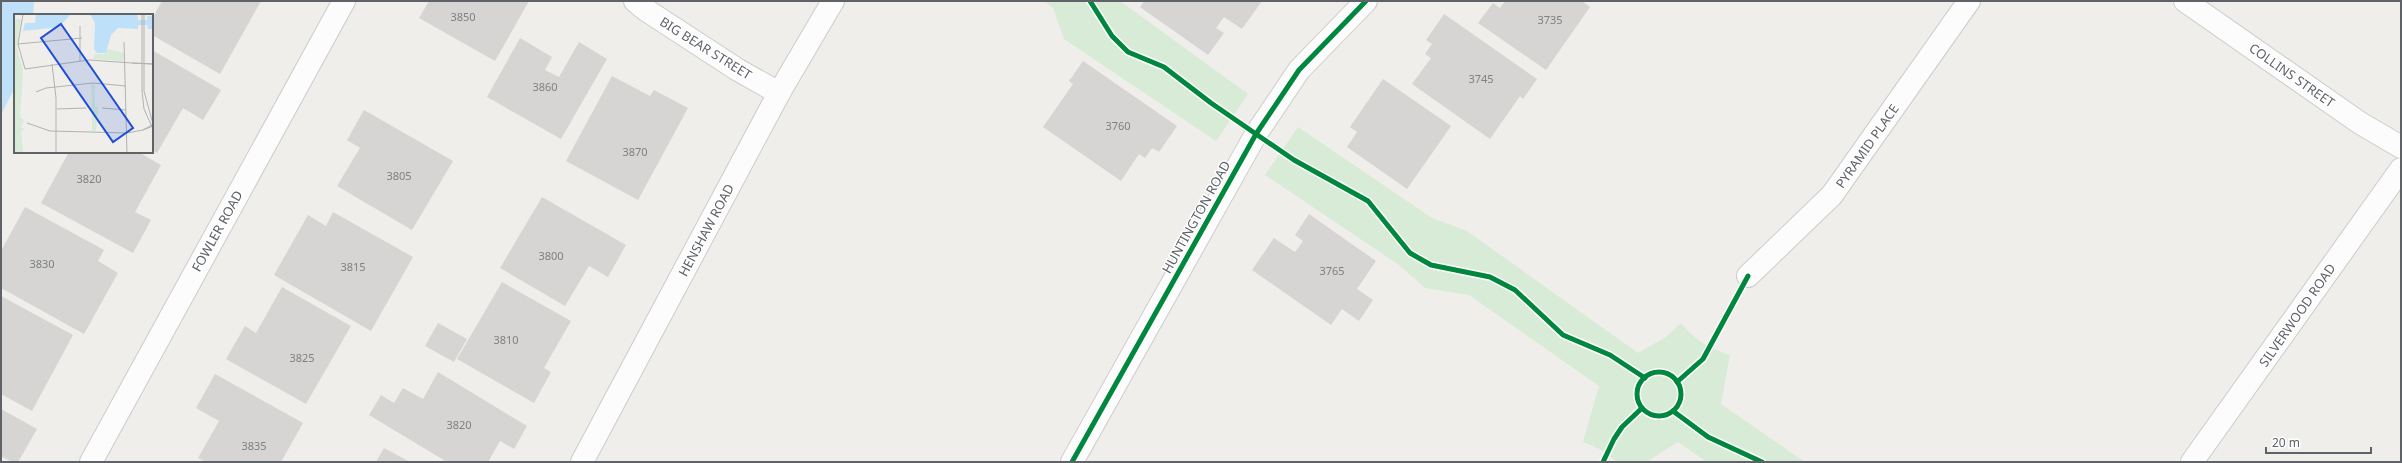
<svg xmlns="http://www.w3.org/2000/svg" width="2402" height="463" font-family="'Noto Sans',sans-serif">
	<style>
		.green { fill: #d8ebd6 }
		.water { fill: #bfe0f9 }
		.building { fill: #d6d5d3 }
		.lines { fill: none; stroke-linecap: round; stroke-linejoin: round }
		.street-casing { stroke: #cbcccc; stroke-width: 24 }
		.street { stroke: #fdfcfc; stroke-width: 22 }
		.cycleway-casing { stroke: #fff; stroke-width: 8 }
		.cycleway { stroke: #00873e; stroke-width: 5 }
		.labels { text-anchor: middle; dominant-baseline: central; stroke-width: 3; stroke-linejoin: round; paint-order: stroke }
		.number-label { font-size: 11px; fill: #7e8184 }
		.street-label { font-size: 13px; fill: #5f6368; stroke: #fff }
		.inset-road { fill: none; stroke: #b1b2b2; stroke-width: 1 }
		.view { fill: #1d4ed8; fill-opacity: 0.15; stroke: #1d4ed8; stroke-width: 2 }
		.inset-edge { fill: none; stroke: #5f6368; stroke-width: 2 }
	</style>
	<rect width="100%" height="100%" fill="#efeeea"/>
	<g class="green">
		<polygon points="1044,1 1120,1 1248,94 1216,141 1064,39 1053,8"/>
		<path d="M1298 127 1432 218 1467 231 1638 353 1666 337 1681 323C1695 340 1709 349 1730 355L1721 404 1805 462H1707L1678 442 1646 462H1617L1602 450 1583 442 1599 386 1469 295 1425 288 1399 265 1265 175Z"/>
	</g>
	<polygon class="water" points="1,1 34,1 33,15 15,15 15,87 1,115"/>
	<g class="building">
		<polygon points="162,1 261,1 220,74 152,35 152,19"/>
		<polygon points="429,1 529,1 495,61 419,18"/>
		<polygon points="1144,1 1262,1 1242,29 1224,17 1216,28 1224,33 1208,55 1140,7"/>
		<polygon points="1505,1 1582,1 1590,7 1546,70 1478,23 1493,3 1500,8"/>
		<polygon points="1444,14 1537,79 1523,99 1520,96 1490,139 1412,84 1431,58 1425,54 1432,44 1426,40"/>
		<polygon points="520,38 552,57 545,70 559,77 579,42 607,59 561,139 487,97"/>
		<polygon points="152,50 221,90 203,120 183,108 157,153 152,150"/>
		<polygon points="1083,61 1177,126 1159,152 1152,148 1145,158 1139,154 1121,181 1043,127 1073,84 1069,81"/>
		<polygon points="612,76 650,96 654,90 688,108 638,200 566,161"/>
		<polygon points="1383,79 1451,126 1407,189 1347,147 1357,132 1350,127"/>
		<polygon points="364,110 453,161 412,230 337,186 360,148 347,140"/>
		<polygon points="69,152 138,152 161,165 135,212 151,220 133,253 41,203"/>
		<polygon points="542,197 626,245 608,277 589,266 565,306 500,268"/>
		<polygon points="25,207 104,250 98,261 118,273 84,334 1,288 1,251"/>
		<polygon points="333,212 413,257 371,331 274,275 308,215 326,226"/>
		<polygon points="1309,214 1376,261 1357,289 1373,300 1359,321 1342,309 1331,325 1252,270 1274,238 1295,252 1303,241 1295,235"/>
		<polygon points="502,282 571,321 544,368 551,372 534,403 457,359"/>
		<polygon points="282,287 351,326 306,404 226,359 245,326 256,333"/>
		<polygon points="1,296 73,335 32,411 1,394"/>
		<polygon points="438,323 467,339 454,362 425,346"/>
		<polygon points="438,372 527,426 514,449 500,441 488,462 447,462 369,415 381,395 394,403 403,388 423,399"/>
		<polygon points="215,374 303,423 281,462 206,462 198,458 219,421 196,408"/>
		<polygon points="1,409 37,429 18,462 12,462 1,456"/>
		<polygon points="384,448 410,462 376,462"/>
	</g>
	<g class="lines">
		<g class="street-casing">
			<g id="street">
				<polyline points="635,1 646,10 738,70 779,93"/>
				<polyline points="2185,1 2360,123 2401,147"/>
				<polyline points="1748,276 1832,195 1969,1"/>
				<polyline points="91,462 344,1"/>
				<polyline points="582,462 779,93 833,1"/>
				<polyline points="1072,462 1256,134 1299,70 1366,1"/>
				<polyline points="2192,462 2401,169"/>
			</g>
		</g>
		<use href="#street" class="street"/>
		<g class="cycleway-casing">
			<g id="cycleway">
				<polyline points="1090,1 1112,36 1128,52 1164,67 1211,103 1256,134 1294,160 1368,201 1410,253 1431,265 1490,277 1515,290 1563,335 1610,355 1645,378"/>
				<circle cx="1659" cy="394" r="22"/>
				<polyline points="1677,382 1703,359 1748,276"/>
				<polyline points="1673,411 1708,437 1762,462"/>
				<polyline points="1072,462 1256,134 1299,70 1366,1"/>
				<polyline points="1603,462 1614,439 1622,427 1642,408"/>
			</g>
		</g>
		<use href="#cycleway" class="cycleway"/>
	</g>
	<g class="labels">
		<g class="number-label">
			<text x="463" y="16">3850</text>
			<text x="1550" y="19">3735</text>
			<text x="1481" y="78">3745</text>
			<text x="545" y="86">3860</text>
			<text x="1118" y="125">3760</text>
			<text x="635" y="151">3870</text>
			<text x="399" y="175">3805</text>
			<text x="89" y="178">3820</text>
			<text x="551" y="255">3800</text>
			<text x="42" y="263">3830</text>
			<text x="353" y="266">3815</text>
			<text x="1332" y="270">3765</text>
			<text x="506" y="339">3810</text>
			<text x="302" y="357">3825</text>
			<text x="459" y="424">3820</text>
			<text x="254" y="445">3835</text>
		</g>
		<g class="street-label">
			<text transform="translate(706 48) rotate(32)">BIG BEAR STREET</text>
			<text transform="translate(2292 75) rotate(35)">COLLINS STREET</text>
			<text transform="translate(1867 146) rotate(-55)">PYRAMID PLACE</text>
			<text transform="translate(1196 217) rotate(-61)">HUNTINGTON ROAD</text>
			<text transform="translate(706 230) rotate(-62)">HENSHAW ROAD</text>
			<text transform="translate(217 231) rotate(-61)">FOWLER ROAD</text>
			<text transform="translate(2297 315) rotate(-55)">SILVERWOOD ROAD</text>
		</g>
	</g>
	<g transform="translate(14 14)">
		<rect width="139" height="139" fill="#efeeea"/>
		<path d="M0 5H7L3 34 9 56 6 103 10 106 7 113 10 115 7 117 9 139H1ZM94 35 110 39 109 47 79 45 81 40H91ZM77 70H81V92L84 93 82 117H78V96L76 95 78 91Z" fill="#d8ebd6"/>
		<path d="M22 0H57L45 13 9 17 11 9H21ZM76 0H123L124 6H133V2H139V15H134L133 11H124V15L104 14 97 21 92 39H83L80 35 81 9Z" fill="#bfe0f9"/>
		<path class="inset-road" d="M9 0 4 30 11 55 75 46 118 49M128 0V77L130 95 139 115M130 0V77L139 110M110 28 113 139M4 30 68 24M66 47V12M38 50 42 84V139M139 50 118 49 139 50M22 78 32 74 79 69 112 72M88 94 112 96M43 95 72 94M13 109 36 117 113 119 129 116M138 111 129 116 139 112"/>
		<path class="view" d="M47 10 119 114 99 128 27 24Z"/>
		<rect width="139" height="139" class="inset-edge"/>
	</g>
	<rect width="2402" height="463" fill="none" stroke="#5f6368" stroke-width="4"/>
	<path d="M2266 447v6h105v-6" fill="none" stroke="#5f6368" stroke-width="2"/>
	<text x="2272" y="447" font-size="12" fill="#5f6368" stroke="#ffffff" stroke-width="3" paint-order="stroke">20 m</text>
</svg>
